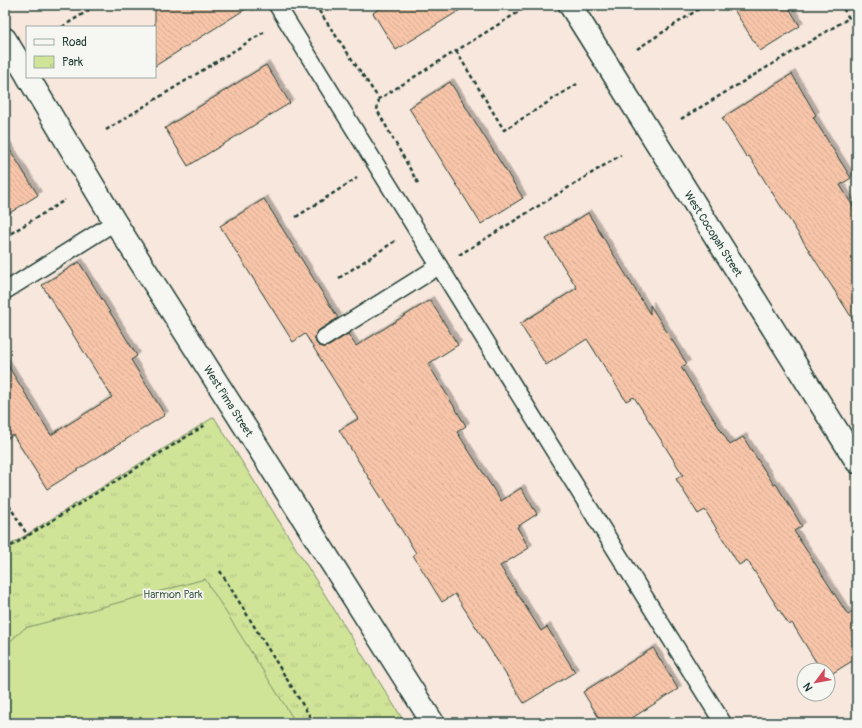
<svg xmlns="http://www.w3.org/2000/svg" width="862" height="728" font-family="Pangolin,sans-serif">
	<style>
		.park { fill: url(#park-tufts); stroke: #789066 }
		.pitch { fill: #d0e498; stroke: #789066 }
		.building { fill: url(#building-back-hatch); stroke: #1f3d34; filter: url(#shadow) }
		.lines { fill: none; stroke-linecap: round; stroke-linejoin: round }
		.lane-casing { stroke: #1f3d34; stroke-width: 19 }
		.street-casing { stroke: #1f3d34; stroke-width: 25 }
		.path { stroke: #1f3d34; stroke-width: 2.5; stroke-dasharray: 4 3; stroke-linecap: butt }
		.lane { stroke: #f6f6f2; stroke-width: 16 }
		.street { stroke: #f6f6f2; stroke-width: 22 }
		.labels { text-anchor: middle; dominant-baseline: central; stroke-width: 3.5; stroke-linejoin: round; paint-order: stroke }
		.street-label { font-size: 11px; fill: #1f3d34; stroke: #f6f6f2 }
		.park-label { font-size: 11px; fill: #425e48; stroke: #f6f6f2 }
	</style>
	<defs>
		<pattern id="park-tufts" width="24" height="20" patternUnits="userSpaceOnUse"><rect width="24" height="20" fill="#d0e498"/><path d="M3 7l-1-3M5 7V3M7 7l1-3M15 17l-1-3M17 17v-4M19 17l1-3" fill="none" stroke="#b2c484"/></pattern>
		<pattern id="building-back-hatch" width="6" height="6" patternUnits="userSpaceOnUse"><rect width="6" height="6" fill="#f8c5a9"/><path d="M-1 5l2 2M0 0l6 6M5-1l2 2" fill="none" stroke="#d4aa92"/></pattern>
		<filter id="shadow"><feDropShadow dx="3.5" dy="-3.5" stdDeviation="0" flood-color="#0004"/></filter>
	</defs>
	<rect width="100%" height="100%" fill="#f7e7dc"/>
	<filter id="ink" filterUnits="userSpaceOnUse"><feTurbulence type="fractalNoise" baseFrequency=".025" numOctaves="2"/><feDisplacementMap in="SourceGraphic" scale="8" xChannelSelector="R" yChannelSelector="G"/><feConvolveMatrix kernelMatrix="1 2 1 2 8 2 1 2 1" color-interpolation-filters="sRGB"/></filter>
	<g filter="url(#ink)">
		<polygon class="park" points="214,417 405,723 5,723 5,548"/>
		<polygon class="pitch" points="205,579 296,723 5,723 5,646 25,628"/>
		<g class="building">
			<polygon points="155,5 252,5 155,66"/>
			<polygon points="385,5 468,5 396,50 373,13"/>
			<polygon points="731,5 787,5 800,26 760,51"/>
			<polygon points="266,65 290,103 188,166 165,128"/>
			<polygon points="792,74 816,115 813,117 851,178 840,185 857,213 857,326 749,156 747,158 722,118"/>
			<polygon points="450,82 523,198 481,224 409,108"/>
			<polygon points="5,142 38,195 5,216"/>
			<polygon points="264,199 338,318 319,330 316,333 315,339 316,343 319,346 324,347 329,346 348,334 356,346 430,300 458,345 428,364 466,426 457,432 501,501 521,488 537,514 517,527 529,548 500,566 541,631 547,627 575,672 524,703 455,594 442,602 413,555 416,553 339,430 358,419 305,334 293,342 220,226"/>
			<polygon points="588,213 650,314 650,305 687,364 681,367 730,445 743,437 774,485 776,484 802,526 794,531 848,615 857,609 857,658 828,676 828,670 821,670 792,623 789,625 747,560 739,565 705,510 698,514 676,479 683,475 634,397 626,401 587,339 546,365 520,324 577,288 546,239"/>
			<polygon points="79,262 137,356 131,360 165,415 47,489 13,435 5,440 5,361 51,435 112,397 42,285"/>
			<polygon points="653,648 678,689 624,723 602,723 583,692"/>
		</g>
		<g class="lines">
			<g class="lane-casing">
				<g id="lane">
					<polyline points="277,5 723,723"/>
					<polyline points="5,291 115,222"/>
					<polyline points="324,338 439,266"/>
				</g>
			</g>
			<g class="street-casing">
				<g id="street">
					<path id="s1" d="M570 5 857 462"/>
					<polyline points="5,39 27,75"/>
					<path id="s2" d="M28 77 115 222 433 723"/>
				</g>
			</g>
			<g class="path">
				<polyline points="249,5 253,11"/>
				<polyline points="315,5 379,99 528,6"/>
				<polyline points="62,27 97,5"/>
				<polyline points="637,49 705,5"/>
				<polyline points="456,51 504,130 577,84"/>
				<polyline points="379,99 377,110 419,185"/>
				<polyline points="681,119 849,18 841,5"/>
				<polyline points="106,130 266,31"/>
				<polyline points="296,217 357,178"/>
				<polyline points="5,237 65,200"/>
				<polyline points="459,255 621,155"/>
				<polyline points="339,278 395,241"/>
				<polyline points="5,499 28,536"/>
				<polyline points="5,550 207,424"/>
				<polyline points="220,571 314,723"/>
			</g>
			<use href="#lane" class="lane"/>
			<use href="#street" class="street"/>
		</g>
	</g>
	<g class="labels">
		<g class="street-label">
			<text stroke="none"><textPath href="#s1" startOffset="270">West Cocopah Street</textPath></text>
			<text stroke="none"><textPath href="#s2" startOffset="381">West Pima Street</textPath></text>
		</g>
		<g class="park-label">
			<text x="173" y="594">Harmon Park</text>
		</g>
	</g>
	<rect width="862" height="728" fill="none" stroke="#f6f6f2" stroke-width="20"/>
	<rect x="10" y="10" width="842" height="708" fill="none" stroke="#1f3d34" stroke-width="1.5" filter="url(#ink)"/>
	<rect x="26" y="26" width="130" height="52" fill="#f6f6f2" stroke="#a0aca6"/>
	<rect x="34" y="39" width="20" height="6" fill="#f6f6f2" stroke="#a0aca6"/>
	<text x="62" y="46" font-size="12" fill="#1f3d34">Road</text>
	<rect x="34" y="56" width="20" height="12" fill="url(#park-tufts)" stroke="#a0aca6"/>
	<text x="62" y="66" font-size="12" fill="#1f3d34">Park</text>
	<g transform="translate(816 682) rotate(238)"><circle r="19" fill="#f6f6f2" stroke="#a0aca6"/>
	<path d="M0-3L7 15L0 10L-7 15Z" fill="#d1495b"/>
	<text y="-6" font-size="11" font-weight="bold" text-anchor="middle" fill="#1f3d34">N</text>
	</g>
</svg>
